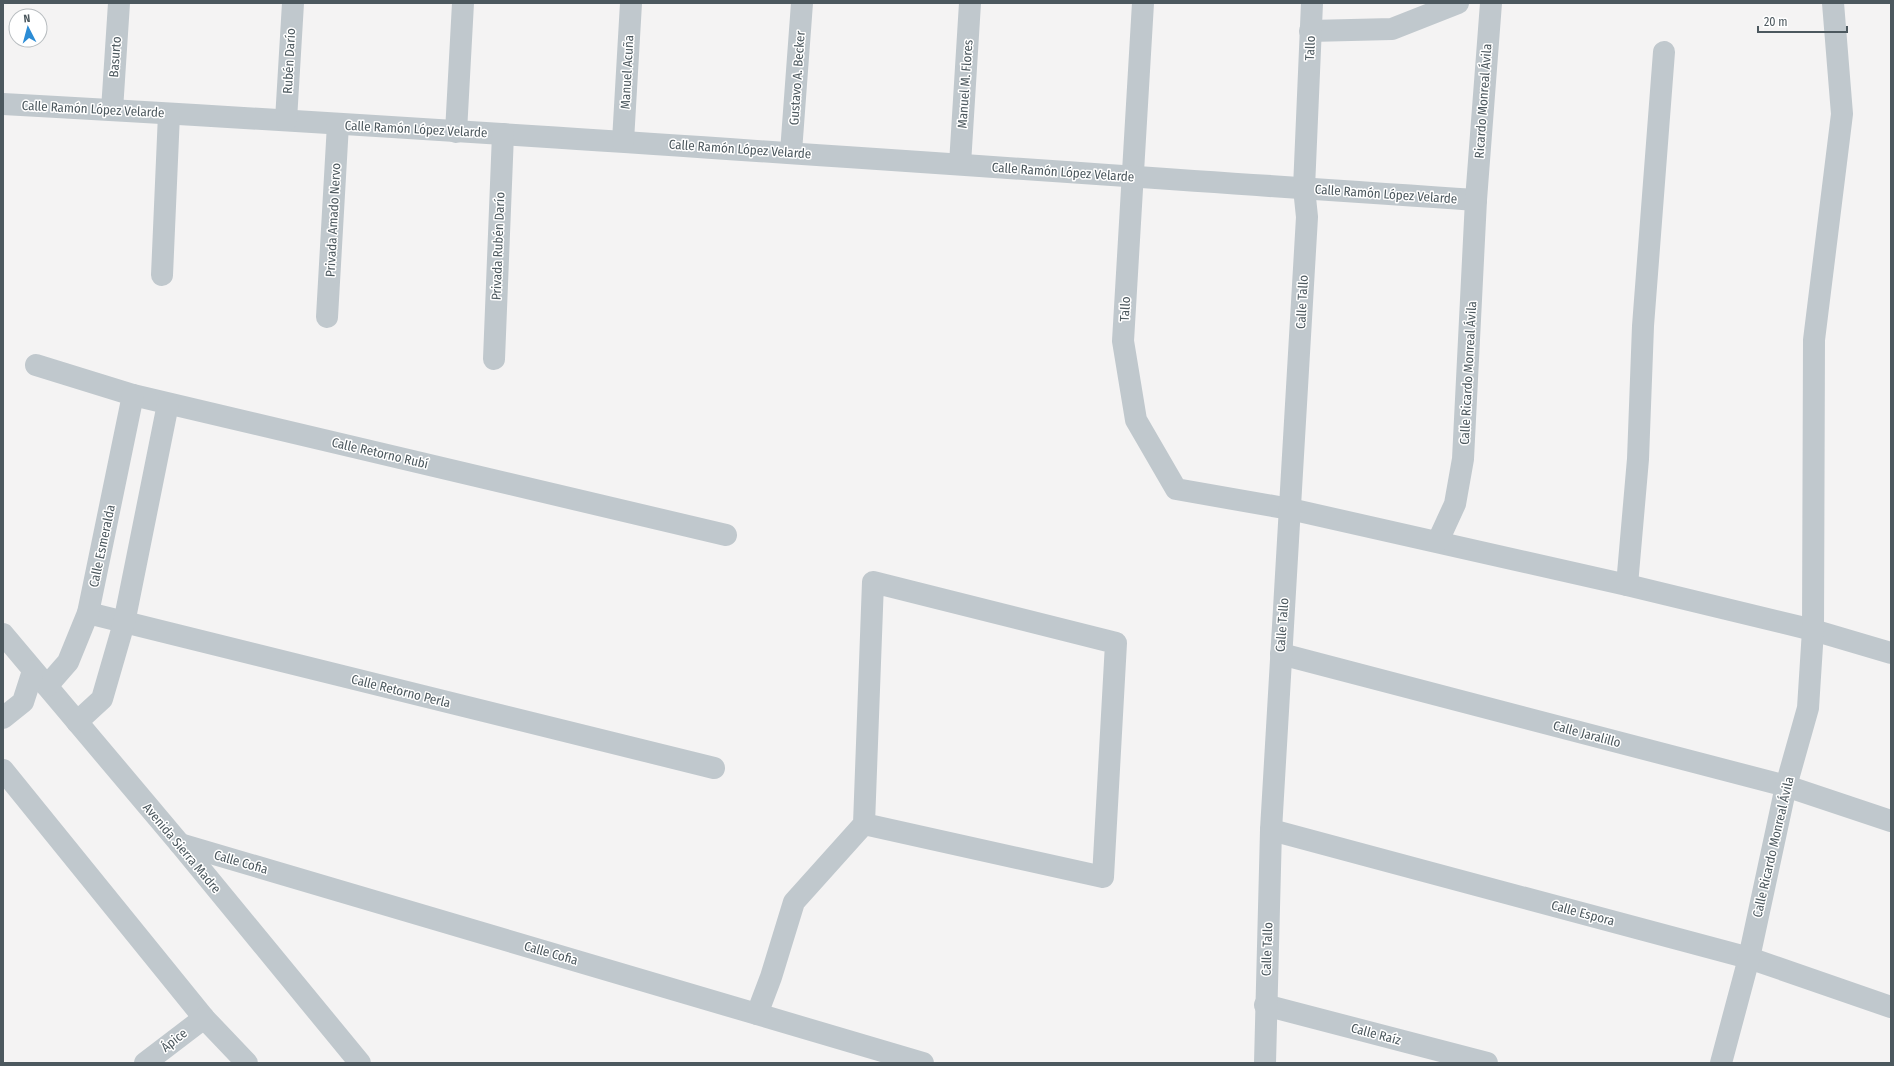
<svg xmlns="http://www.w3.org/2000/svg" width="1894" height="1066" font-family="'Fira Sans Condensed',sans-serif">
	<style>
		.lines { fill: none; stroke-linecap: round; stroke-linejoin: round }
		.minor { stroke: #c0c8cd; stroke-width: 22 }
		.labels { text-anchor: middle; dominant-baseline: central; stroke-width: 3; stroke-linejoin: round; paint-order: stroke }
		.street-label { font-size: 13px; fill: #4c585e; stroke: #fff }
	</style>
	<rect width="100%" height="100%" fill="#f4f3f3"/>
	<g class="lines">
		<g class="minor">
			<polyline points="1143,3 1123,341 1136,420 1176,489 1290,509 1627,585 1813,630 1891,653"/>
			<polyline points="1310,31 1392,29 1458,3"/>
			<path d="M3 104C494 131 985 167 1476 200"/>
			<polyline points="112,110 119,3"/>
			<polyline points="286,120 293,3"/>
			<polyline points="456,132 463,3"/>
			<polyline points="623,141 631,3"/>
			<polyline points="791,152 802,3"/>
			<polyline points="960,164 970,3"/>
			<polyline points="162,275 169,114"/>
			<polyline points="327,317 338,124"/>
			<polyline points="494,359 503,134"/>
			<polyline points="36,365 133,395 726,535"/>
			<polyline points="1438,541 1455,504 1463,459 1476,200 1491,3"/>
			<polyline points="1627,585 1638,459 1643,326 1664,52"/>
			<polyline points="88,613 714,768"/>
			<polyline points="3,634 180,844 360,1063"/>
			<polyline points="1281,654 1786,786 1891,821"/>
			<polyline points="47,686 68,662 88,613 133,395"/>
			<polyline points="3,718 23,702 33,671"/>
			<polyline points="77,722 102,699 124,623 168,404"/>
			<polyline points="3,770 204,1018 247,1063"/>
			<polyline points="1271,830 1749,958 1891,1007"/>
			<polyline points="180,844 923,1063"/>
			<polyline points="1265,1005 1487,1063"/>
			<polyline points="757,1014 771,977 794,902 864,824 873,582 1116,643 1103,877 864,824"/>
			<polyline points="145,1063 204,1018"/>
			<polyline points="1265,1063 1271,830 1307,217 1304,188 1312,3"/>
			<polyline points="1721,1063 1749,958 1786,786 1808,708 1813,630 1814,340 1842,114 1833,3"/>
		</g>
	</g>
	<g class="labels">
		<g class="street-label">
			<text transform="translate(1310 48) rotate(-88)">Tallo</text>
			<text transform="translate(115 57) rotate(-86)">Basurto</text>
			<text transform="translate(289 61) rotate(-87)">Rubén Darío</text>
			<text transform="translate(627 72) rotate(-87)">Manuel Acuña</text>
			<text transform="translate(797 78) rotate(-86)">Gustavo A. Becker</text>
			<text transform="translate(965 84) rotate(-86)">Manuel M. Flores</text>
			<text transform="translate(1483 101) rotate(-86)">Ricardo Monreal Ávila</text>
			<text transform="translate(93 109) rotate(3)">Calle Ramón López Velarde</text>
			<text transform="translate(416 129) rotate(3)">Calle Ramón López Velarde</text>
			<text transform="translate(740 149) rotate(4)">Calle Ramón López Velarde</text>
			<text transform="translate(1063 172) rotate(4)">Calle Ramón López Velarde</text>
			<text transform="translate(1386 194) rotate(4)">Calle Ramón López Velarde</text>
			<text transform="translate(333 220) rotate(-87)">Privada Amado Nervo</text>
			<text transform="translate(498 246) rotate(-88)">Privada Rubén Darío</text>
			<text transform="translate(1302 302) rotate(-87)">Calle Tallo</text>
			<text transform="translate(1125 309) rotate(-87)">Tallo</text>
			<text transform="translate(1468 373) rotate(-87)">Calle Ricardo Monreal Ávila</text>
			<text transform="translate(380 453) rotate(13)">Calle Retorno Rubí</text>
			<text transform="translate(102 546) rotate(-78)">Calle Esmeralda</text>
			<text transform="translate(1282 625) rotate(-86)">Calle Tallo</text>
			<text transform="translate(401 691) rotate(14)">Calle Retorno Perla</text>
			<text transform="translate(1587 734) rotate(15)">Calle Jaralillo</text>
			<text transform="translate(1773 847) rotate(-77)">Calle Ricardo Monreal Ávila</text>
			<text transform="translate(182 848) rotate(50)">Avenida Sierra Madre</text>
			<text transform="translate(241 862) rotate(16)">Calle Cofia</text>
			<text transform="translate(1583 913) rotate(15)">Calle Espora</text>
			<text transform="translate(1267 949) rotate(-88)">Calle Tallo</text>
			<text transform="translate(551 953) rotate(16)">Calle Cofia</text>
			<text transform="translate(1376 1034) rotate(15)">Calle Raíz</text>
			<text transform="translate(174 1040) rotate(-38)">Ápice</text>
		</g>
	</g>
	<rect width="1894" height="1066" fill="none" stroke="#4c585e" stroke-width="8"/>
	<g transform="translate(28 28) rotate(354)"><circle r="19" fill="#ffffff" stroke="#b7bcbf"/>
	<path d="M0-3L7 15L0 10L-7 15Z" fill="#2c8cd5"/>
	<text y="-6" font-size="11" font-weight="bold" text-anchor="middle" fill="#4c585e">N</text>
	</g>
	<path d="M1758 26v6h89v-6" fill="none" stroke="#4c585e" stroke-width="2"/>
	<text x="1764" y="26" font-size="12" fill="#4c585e" stroke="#ffffff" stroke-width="3" paint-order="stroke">20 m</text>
</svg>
